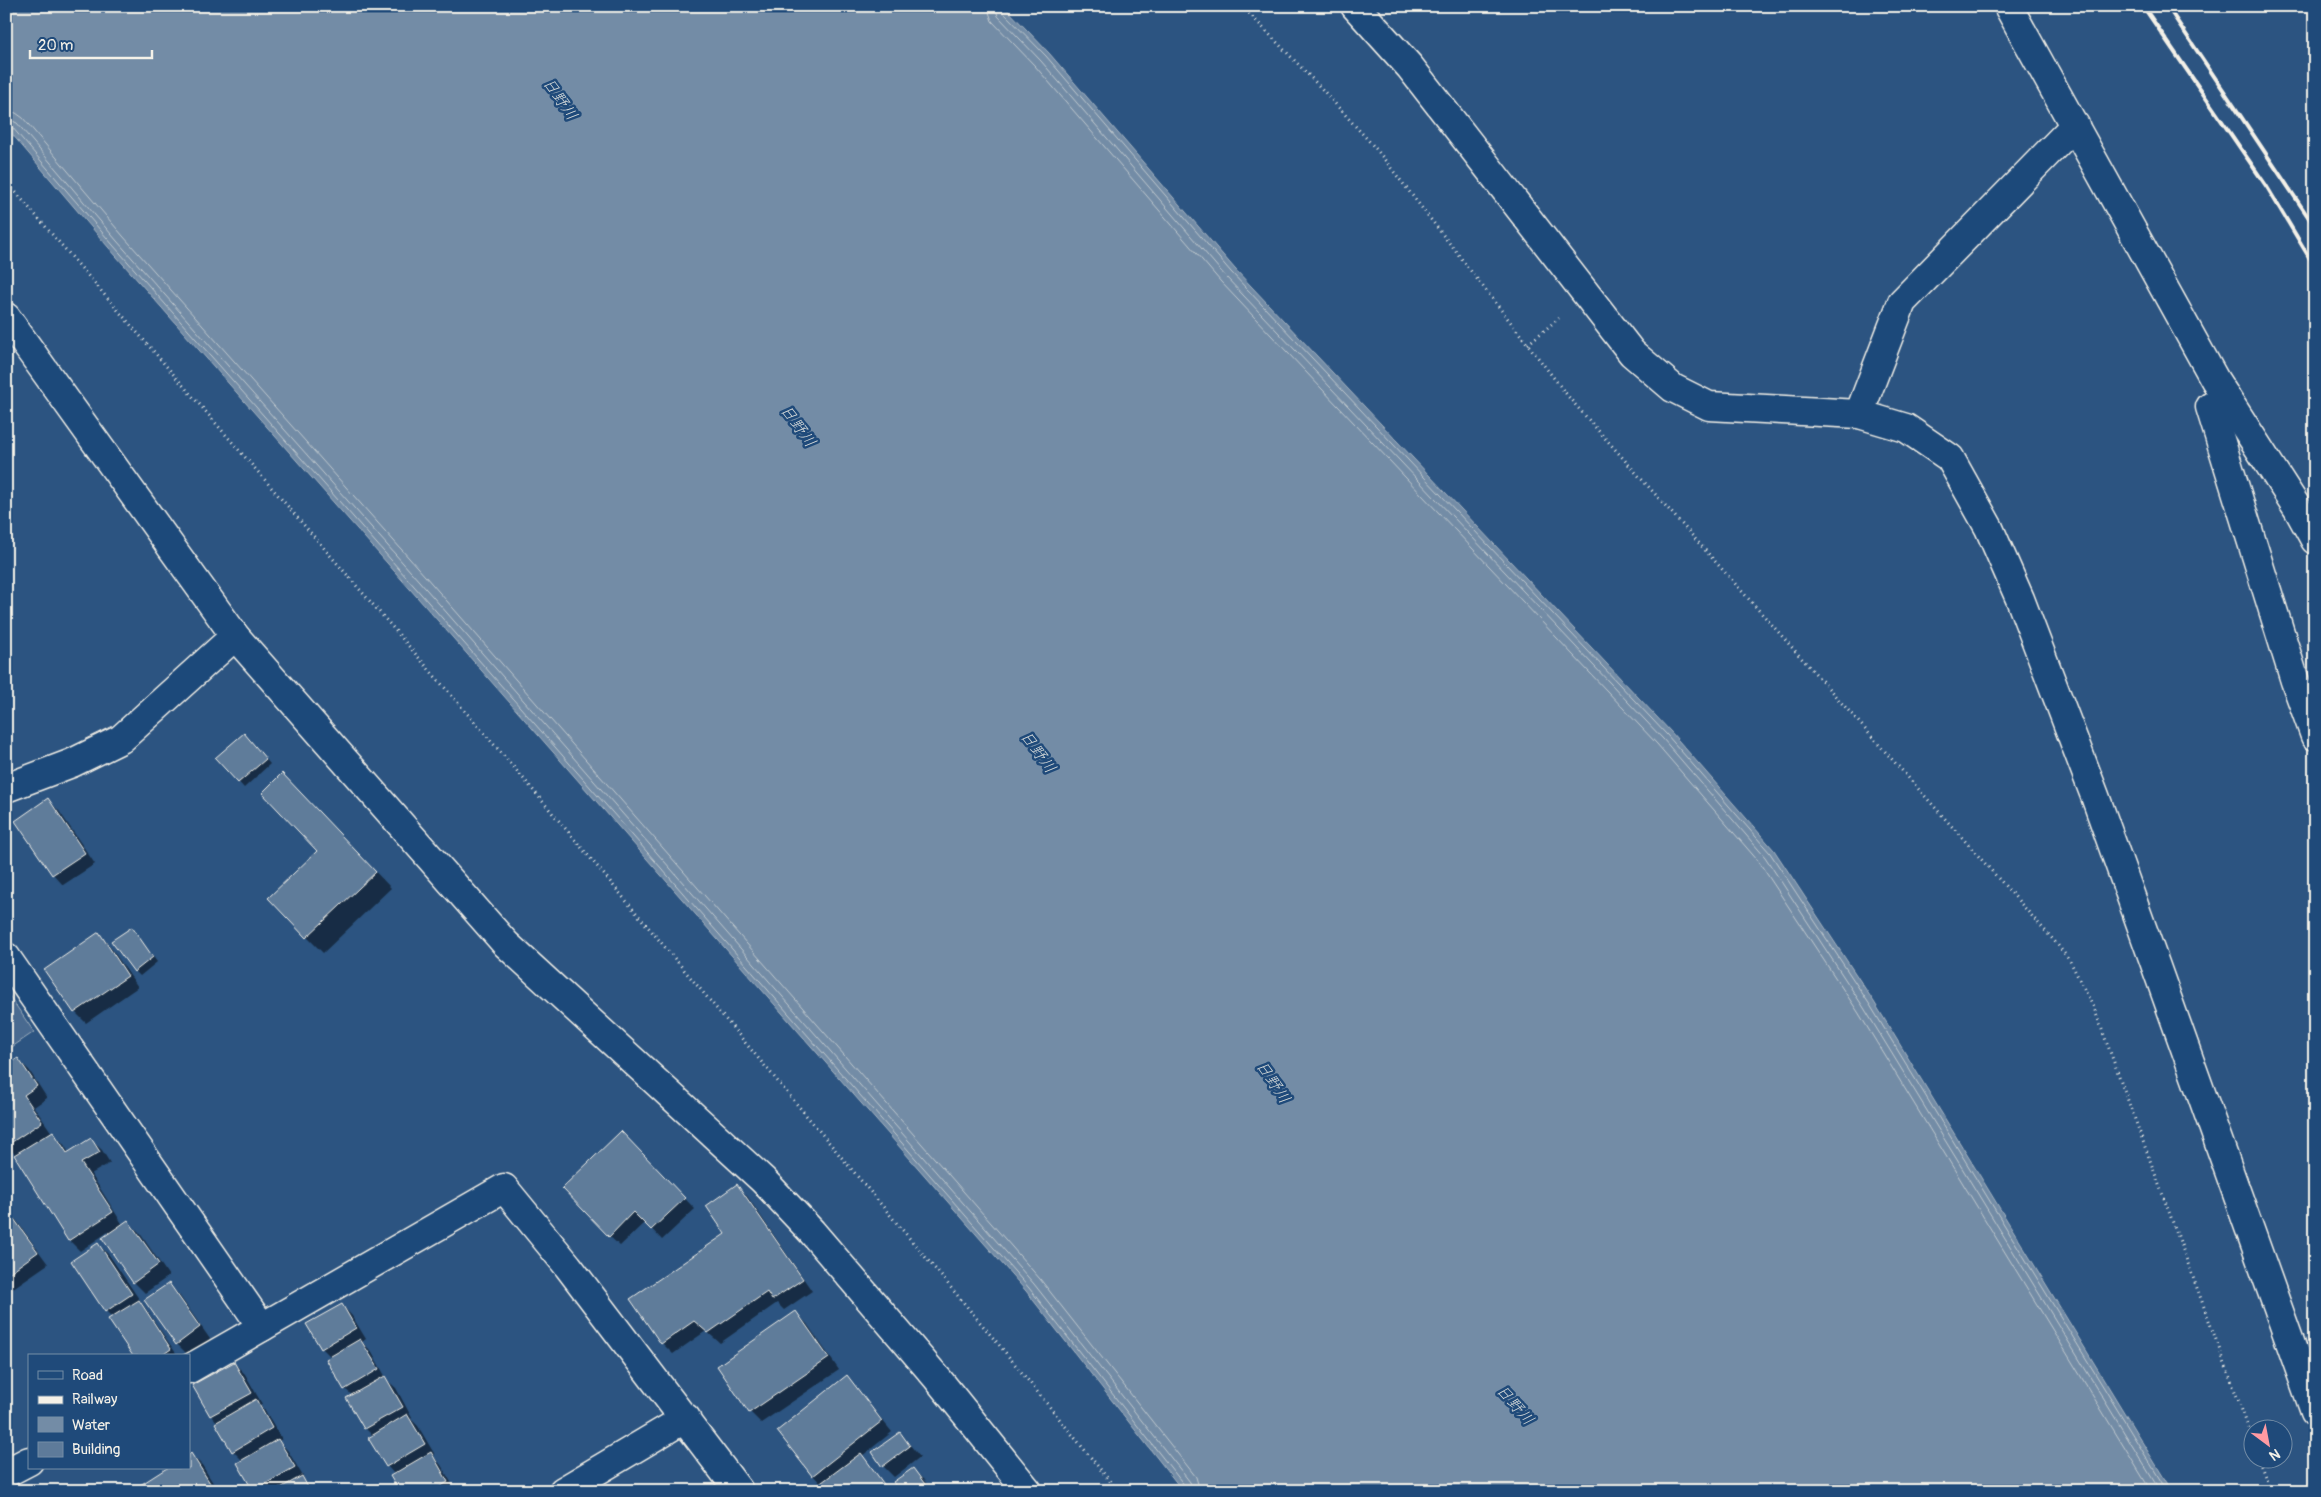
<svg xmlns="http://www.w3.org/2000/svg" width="2321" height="1497" font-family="Pangolin,'Klee One',sans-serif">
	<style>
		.green { fill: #496b90; stroke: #9eaebc }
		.water { fill: #738ca6; stroke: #a7b4c0 }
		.shadow { fill: #0007 }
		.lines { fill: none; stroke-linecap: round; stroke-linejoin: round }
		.shore { stroke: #c0c9ce; stroke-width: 1 }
		.building { fill: #5e7b9a; stroke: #f4f1e8 }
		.minor-casing { stroke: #f4f1e8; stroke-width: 31 }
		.path { stroke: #f4f1e8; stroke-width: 3; stroke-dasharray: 1 4; stroke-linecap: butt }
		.minor { stroke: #1f4a7a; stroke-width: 28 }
		.rail { stroke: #f4f1e8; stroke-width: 4 }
		.labels { text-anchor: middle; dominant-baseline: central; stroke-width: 5; stroke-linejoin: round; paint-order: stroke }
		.water-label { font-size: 16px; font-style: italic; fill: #dadddb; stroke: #1f4a7a }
	</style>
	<rect width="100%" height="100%" fill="#2c5481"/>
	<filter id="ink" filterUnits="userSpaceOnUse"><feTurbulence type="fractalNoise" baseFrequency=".02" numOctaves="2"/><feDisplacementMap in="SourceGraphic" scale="10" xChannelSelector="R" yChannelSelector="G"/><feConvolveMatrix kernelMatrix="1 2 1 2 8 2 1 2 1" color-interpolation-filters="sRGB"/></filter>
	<g filter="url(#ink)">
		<polygon class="green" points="6,991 34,1032 6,1051"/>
		<polygon class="water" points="6,6 1004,6 1049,53 1235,269 1671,732 1774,850 1874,1002 2172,1491 1183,1491 1026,1291 410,589 109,248 6,127"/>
		<g class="shadow">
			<polygon points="249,740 270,764 244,788 217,758"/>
			<polygon points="298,791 391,888 323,953 307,937 319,851"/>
			<polygon points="48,800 59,811 95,864 63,885 53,874"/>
			<polygon points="132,928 157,962 140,976 135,971"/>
			<polygon points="99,934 109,945 138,987 86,1023 75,1012"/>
			<polygon points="18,1060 29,1070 47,1098 34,1107 52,1133 63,1143 69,1153 91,1140 102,1150 110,1163 91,1174 123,1225 128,1222 139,1232 169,1276 145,1293 134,1282 108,1232 80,1251 69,1240 17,1156 6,1146 6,1068"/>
			<polygon points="632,1144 695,1209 662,1240 645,1222 620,1246 609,1236"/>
			<polygon points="736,1186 747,1196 812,1291 784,1310 777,1303 720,1343 706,1331 673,1354 662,1343 632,1300 727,1234"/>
			<polygon points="6,1210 16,1220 48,1264 6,1293"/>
			<polygon points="98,1244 109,1255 178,1356 134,1356 113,1318 106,1311"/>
			<polygon points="169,1285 179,1295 210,1339 188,1355 177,1344"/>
			<polygon points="342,1305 352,1316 366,1339 362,1342 371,1351 388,1381 396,1388 412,1418 411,1419 418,1426 435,1455 433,1456 441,1465 456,1491 400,1491 395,1475 387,1466 373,1436 365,1428 353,1396 345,1389 331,1357 322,1348"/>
			<polygon points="796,1313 807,1324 839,1370 761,1423 750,1412 719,1366"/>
			<polygon points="234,1363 245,1374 262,1404 260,1405 266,1412 282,1439 279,1441 288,1451 304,1478 303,1479 314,1491 255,1491 239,1464 243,1461 233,1451 218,1423 211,1415"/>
			<polygon points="847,1377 892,1432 862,1456 890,1491 812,1491 821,1484 813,1475"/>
			<polygon points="900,1433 920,1457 894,1477 883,1466"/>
			<polygon points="191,1455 202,1465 218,1491 133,1491 189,1468 189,1456"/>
			<polygon points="913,1470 924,1480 931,1491 900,1491"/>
		</g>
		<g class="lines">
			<g class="shore">
				<polyline points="987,6 992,21 1035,66 1221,282 1657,744 1759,862 1858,1012 2151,1491"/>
				<polyline points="995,6 998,16 1041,61 1226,277 1663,739 1765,857 1864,1008 2160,1491"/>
				<polyline points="1001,6 1003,12 1046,56 1231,272 1667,735 1770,853 1870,1005 2167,1491"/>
				<polyline points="6,111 16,113 23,118 123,236 425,576 1040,1279 1196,1477 1200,1491"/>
				<polyline points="6,118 17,123 117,241 419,581 1034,1284 1190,1482 1193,1491"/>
				<polyline points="6,125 12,127 113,245 414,586 1029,1288 1185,1486 1186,1491"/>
			</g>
		</g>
		<g class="building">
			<polygon points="244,733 266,759 238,783 215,758"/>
			<polygon points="282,773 376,872 306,938 268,898 317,851 262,793"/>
			<polygon points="48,798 85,853 52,875 15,821"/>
			<polygon points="132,927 153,957 134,972 111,941"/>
			<polygon points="99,932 128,976 74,1013 44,970"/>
			<polygon points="18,1058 37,1086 24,1095 42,1122 6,1146 6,1066"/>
			<polygon points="53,1131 67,1153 91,1138 100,1152 81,1163 113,1212 68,1241 14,1155"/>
			<polygon points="621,1131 685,1198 651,1230 633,1212 609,1237 562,1188"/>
			<polygon points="737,1184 803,1279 772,1300 767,1292 708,1333 694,1321 661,1344 630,1299 725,1234 706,1206"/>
			<polygon points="6,1208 38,1252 6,1275"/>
			<polygon points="128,1220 159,1264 133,1283 102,1238"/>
			<polygon points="98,1243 132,1294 105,1312 71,1261"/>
			<polygon points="169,1283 200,1327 176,1345 144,1300"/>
			<polygon points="139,1300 171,1349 161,1356 133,1356 108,1319"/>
			<polygon points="342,1304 356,1328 321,1349 306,1324"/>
			<polygon points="796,1311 829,1358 749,1413 717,1366"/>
			<polygon points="360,1339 379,1369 344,1390 326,1359"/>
			<polygon points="234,1362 252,1393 210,1416 192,1385"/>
			<polygon points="847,1375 882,1421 812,1476 777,1431"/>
			<polygon points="385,1376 403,1407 364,1429 346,1398"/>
			<polygon points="256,1399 272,1428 232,1452 215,1423"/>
			<polygon points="407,1414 425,1444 386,1467 368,1438"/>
			<polygon points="900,1432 910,1446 882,1467 872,1452"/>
			<polygon points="278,1439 295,1467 253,1491 237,1463"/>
			<polygon points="431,1452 448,1482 432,1491 399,1491 390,1476"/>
			<polygon points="191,1453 215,1491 131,1491 167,1468 189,1468 189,1455"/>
			<polygon points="861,1453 889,1491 810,1491"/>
			<polygon points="913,1468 930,1491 899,1491 893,1482"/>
			<polygon points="302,1476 310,1491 275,1491"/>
		</g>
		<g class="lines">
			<g class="minor-casing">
				<g id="minor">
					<polyline points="1355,6 1410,67 1632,353 1673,388 1709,406 1859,414 1906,428 1950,458 1989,528 2020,599 2095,796 2315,1412"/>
					<polyline points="2008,6 2215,380 2298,509 2315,540"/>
					<polyline points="6,317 235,636 506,944 763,1180 812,1232 937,1378 1028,1491"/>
					<polyline points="2226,397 2210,407 2295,681 2315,736"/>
					<polyline points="1859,414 1902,302 2075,125"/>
					<polyline points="6,788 72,763 121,739 235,636"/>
					<polyline points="6,957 262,1327"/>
					<polyline points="189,1369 504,1188 568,1266 739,1491"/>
					<polyline points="6,1473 29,1461"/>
					<polyline points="563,1491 686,1418"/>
				</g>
			</g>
			<g class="path">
				<polyline points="1242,6 1321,88 1377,150 1571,400 2057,944 2070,961 2094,1008 2254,1443"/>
				<polyline points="6,181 523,778 1005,1352 1118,1491"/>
				<polyline points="1528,344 1559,318"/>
				<polyline points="2259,1460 2271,1491"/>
			</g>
			<use href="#minor" class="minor"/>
			<g class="rail">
				<polyline points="2143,6 2267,187 2315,267"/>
				<polyline points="2167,6 2315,227"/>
			</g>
		</g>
	</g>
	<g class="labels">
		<g class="water-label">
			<text transform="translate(560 99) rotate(55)">日野川</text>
			<text transform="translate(798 426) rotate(54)">日野川</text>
			<text transform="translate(1038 752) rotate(54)">日野川</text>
			<text transform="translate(1273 1082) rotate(56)">日野川</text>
			<text transform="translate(1515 1405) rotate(49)">日野川</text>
		</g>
	</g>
	<rect width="2321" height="1497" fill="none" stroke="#1f4a7a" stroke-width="25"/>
	<rect x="12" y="12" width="2296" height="1472" fill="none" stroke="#f4f1e8" stroke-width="2" filter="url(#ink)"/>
	<rect x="28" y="1354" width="162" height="115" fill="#1f4a7a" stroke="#748da6"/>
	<rect x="38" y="1371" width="25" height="8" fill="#1f4a7a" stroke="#748da6"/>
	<text x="72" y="1380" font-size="15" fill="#f4f1e8">Road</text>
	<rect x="38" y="1396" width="25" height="8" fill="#f4f1e8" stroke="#748da6"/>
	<text x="72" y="1404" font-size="15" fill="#f4f1e8">Railway</text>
	<rect x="38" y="1417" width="25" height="15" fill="#738ca6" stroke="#748da6"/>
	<text x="72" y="1430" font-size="15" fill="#f4f1e8">Water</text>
	<rect x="38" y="1442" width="25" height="15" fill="#5e7b9a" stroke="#748da6"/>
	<text x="72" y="1454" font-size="15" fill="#f4f1e8">Building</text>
	<g transform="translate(2268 1444) rotate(148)"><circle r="24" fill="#1f4a7a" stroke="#748da6"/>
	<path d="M0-4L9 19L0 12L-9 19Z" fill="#ff9aa2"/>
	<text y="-8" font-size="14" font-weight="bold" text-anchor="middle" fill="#f4f1e8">N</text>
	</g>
	<path d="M30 50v8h122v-8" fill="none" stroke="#f4f1e8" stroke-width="2.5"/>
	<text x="38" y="50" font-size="15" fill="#f4f1e8" stroke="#1f4a7a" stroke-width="4" paint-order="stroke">20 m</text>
</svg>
